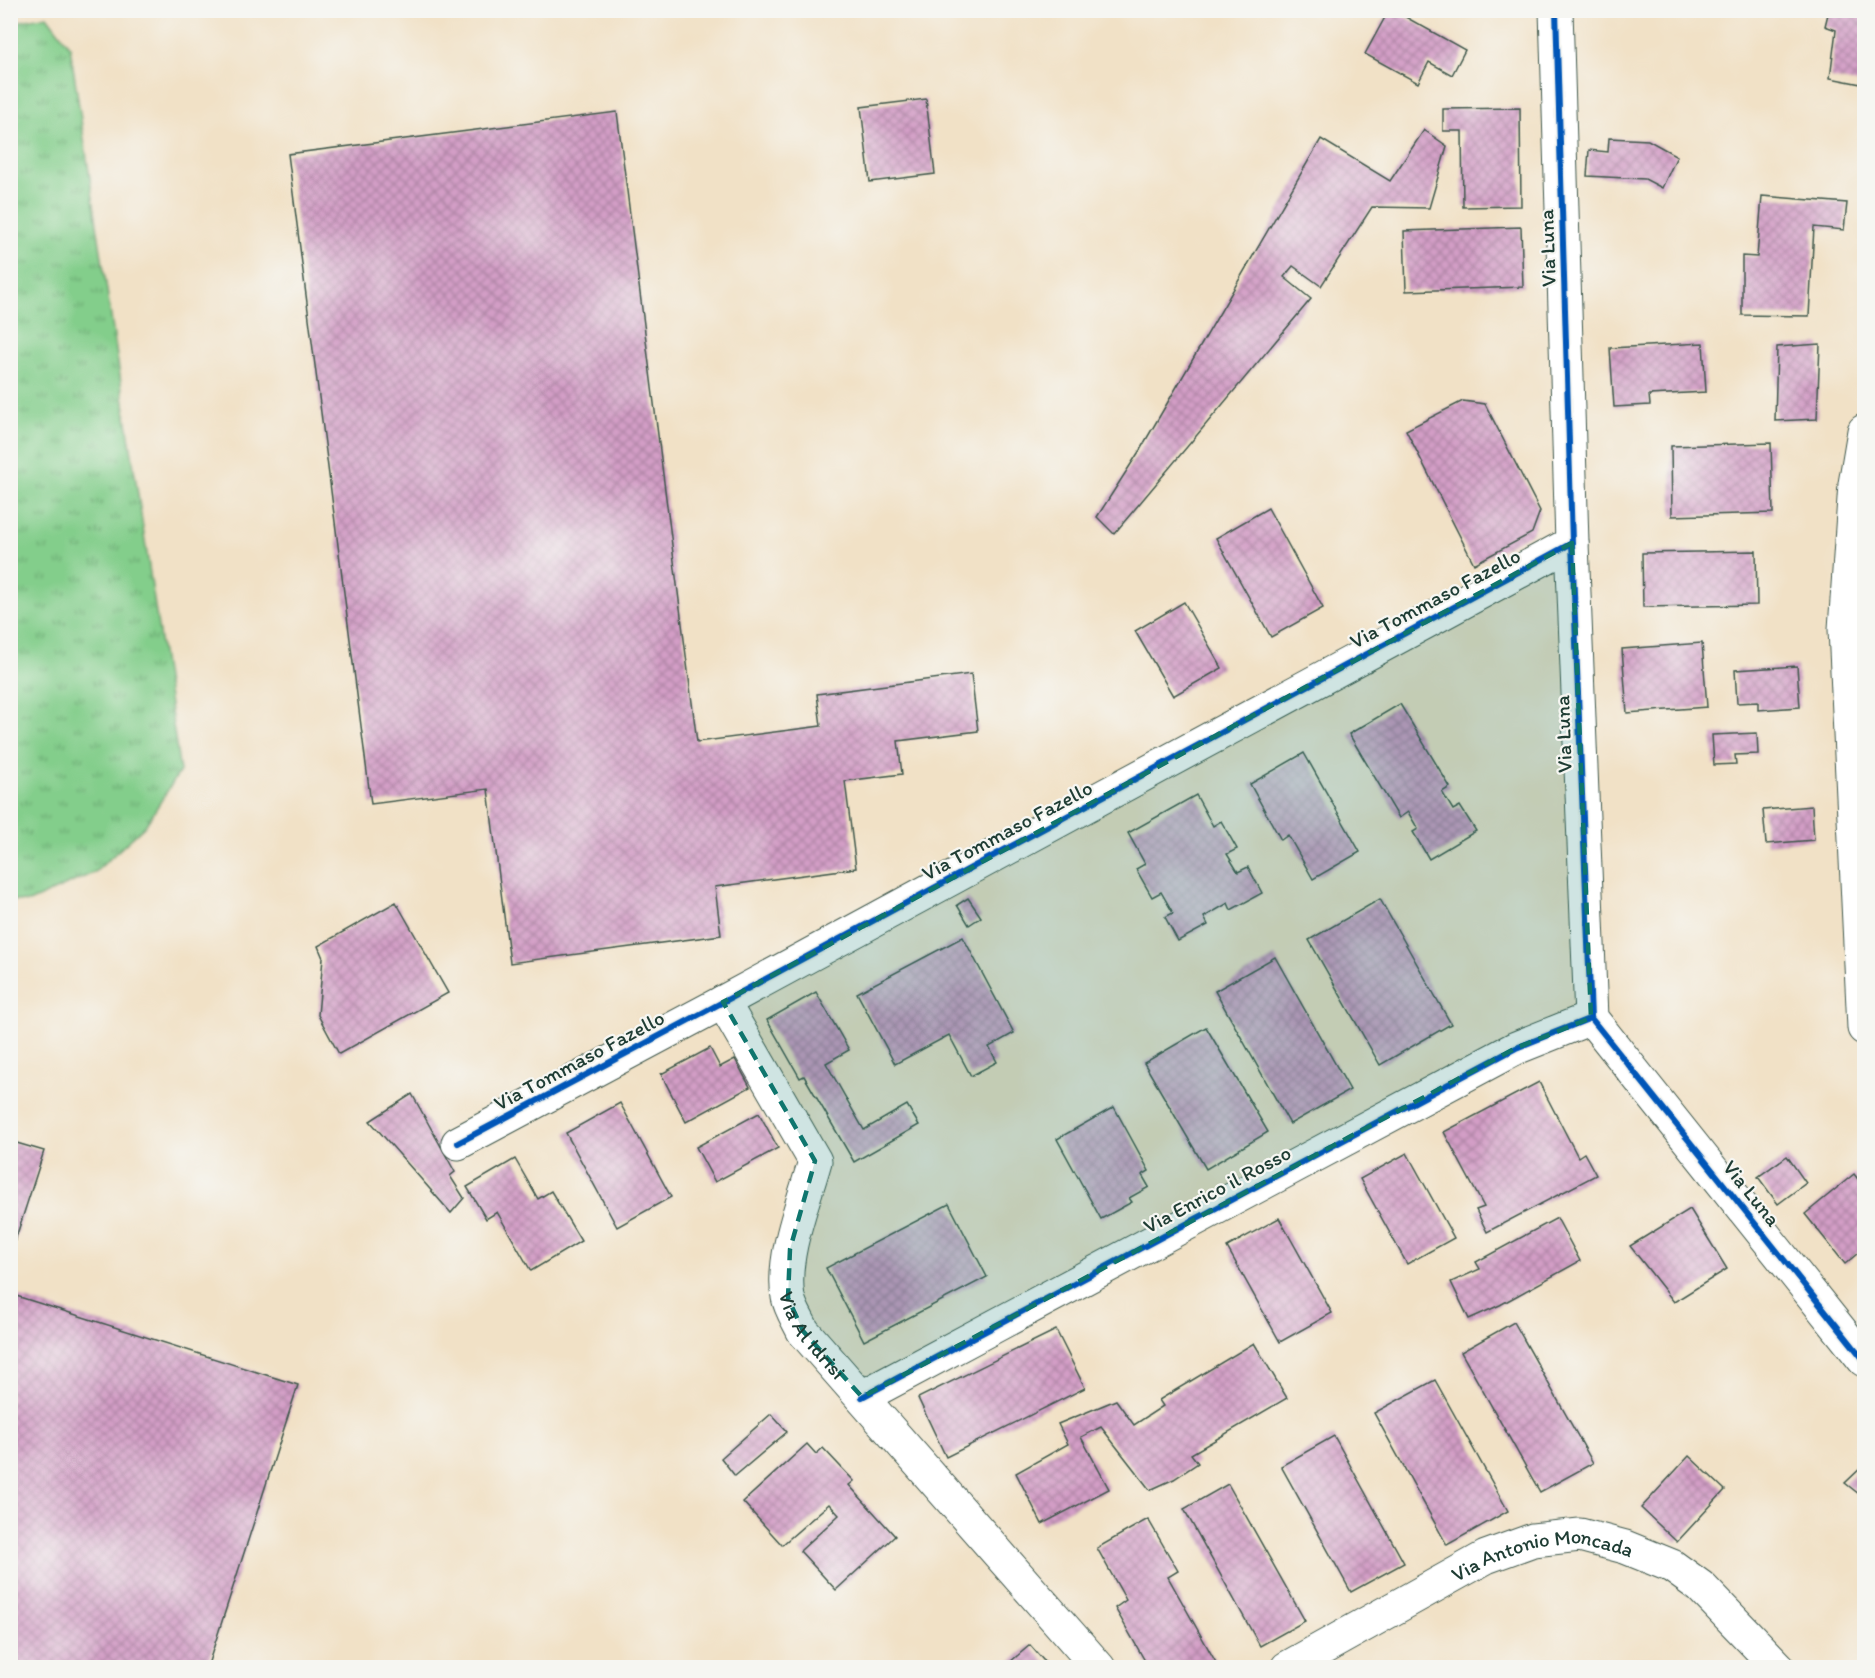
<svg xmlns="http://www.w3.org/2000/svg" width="1875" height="1678" font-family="Itim,sans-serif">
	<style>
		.grass { fill: url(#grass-tufts); stroke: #518660; stroke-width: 1.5 }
		.building { fill: url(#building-cross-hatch) }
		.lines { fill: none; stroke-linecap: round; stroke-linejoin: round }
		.minor-casing { stroke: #3e564a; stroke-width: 35 }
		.minor { stroke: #fff; stroke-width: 33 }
		.cycleway-casing { stroke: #f6f6f2; stroke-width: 10 }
		.cycleway { stroke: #0057b8; stroke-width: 6 }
		.marked { fill: #0f766e; fill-opacity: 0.2; stroke: #0f766e; stroke-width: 4.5; stroke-dasharray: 12 8; stroke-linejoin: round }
		.labels { text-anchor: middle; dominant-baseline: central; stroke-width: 4.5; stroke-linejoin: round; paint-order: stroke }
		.street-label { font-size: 21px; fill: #1f3d34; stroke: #f6f6f2 }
	</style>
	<defs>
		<pattern id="grass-tufts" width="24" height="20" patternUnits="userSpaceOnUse" patternTransform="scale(1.5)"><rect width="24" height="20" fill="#83ce8b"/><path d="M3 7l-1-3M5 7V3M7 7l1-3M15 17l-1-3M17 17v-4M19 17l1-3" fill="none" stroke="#6ba872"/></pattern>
		<pattern id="building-cross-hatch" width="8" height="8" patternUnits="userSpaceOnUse" patternTransform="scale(1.5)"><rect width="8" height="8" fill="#d39ec6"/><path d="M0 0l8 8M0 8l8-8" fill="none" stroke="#ab82a2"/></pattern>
	</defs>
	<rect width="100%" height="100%" fill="#f6f6f2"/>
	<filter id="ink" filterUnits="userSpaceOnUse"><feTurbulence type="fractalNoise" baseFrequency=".0167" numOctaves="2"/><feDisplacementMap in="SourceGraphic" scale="12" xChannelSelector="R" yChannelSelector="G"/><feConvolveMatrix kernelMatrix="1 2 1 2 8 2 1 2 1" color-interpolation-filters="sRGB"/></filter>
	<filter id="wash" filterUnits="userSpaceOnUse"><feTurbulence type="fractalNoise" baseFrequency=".008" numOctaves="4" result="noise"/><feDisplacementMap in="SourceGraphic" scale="24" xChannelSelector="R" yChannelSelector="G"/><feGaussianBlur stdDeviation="1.35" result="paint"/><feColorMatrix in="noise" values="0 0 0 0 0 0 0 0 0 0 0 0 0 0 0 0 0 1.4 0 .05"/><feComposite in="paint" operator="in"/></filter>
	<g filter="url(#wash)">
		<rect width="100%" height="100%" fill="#f1e1c6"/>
		<polygon class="grass" points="47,16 70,47 180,771 145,826 95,872 29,902 10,900 10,23"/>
		<g id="blocks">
			<g class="building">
				<polygon points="1389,10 1393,10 1465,50 1452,75 1429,62 1418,83 1365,54"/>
				<polygon points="1829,10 1864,10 1864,48 1861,84 1830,78 1836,30 1825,26"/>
				<polygon points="926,99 935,174 870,182 861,107"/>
				<polygon points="1520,108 1521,206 1463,207 1462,131 1443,131 1443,109"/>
				<polygon points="617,112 697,742 821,726 817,694 971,674 978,731 898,741 902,774 845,781 856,868 715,887 721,935 510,963 488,789 371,804 288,154"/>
				<polygon points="1424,130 1447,146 1429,208 1372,207 1321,286 1293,266 1284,277 1311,299 1114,534 1097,517 1140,450 1321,139 1390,181"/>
				<polygon points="1609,138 1648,140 1677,156 1662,188 1645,179 1587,176 1589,150 1608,152"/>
				<polygon points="1762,196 1847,203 1844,230 1814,227 1809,316 1742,315 1742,256 1757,257"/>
				<polygon points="1521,227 1523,287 1406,291 1404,231"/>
				<polygon points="1703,343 1706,392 1649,395 1650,405 1614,407 1610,348"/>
				<polygon points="1820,344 1817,419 1775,421 1777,347"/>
				<polygon points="1463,401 1485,404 1540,511 1532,533 1474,564 1406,430"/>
				<polygon points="1771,443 1773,513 1672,516 1671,446"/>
				<polygon points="1268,508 1323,608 1271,637 1216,538"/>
				<polygon points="1756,551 1757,605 1643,607 1642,553"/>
				<polygon points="1184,602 1222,668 1173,696 1135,631"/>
				<polygon points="1702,643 1707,707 1627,713 1622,649"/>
				<polygon points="1797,666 1800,707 1758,710 1758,702 1737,703 1735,670"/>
				<polygon points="1400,704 1450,787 1442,792 1453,810 1460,806 1476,831 1429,859 1413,832 1418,829 1408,812 1399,818 1349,734"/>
				<polygon points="1757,733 1758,754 1735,755 1736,764 1714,765 1712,735"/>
				<polygon points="1304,753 1360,852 1313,879 1288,835 1281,840 1250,784"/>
				<polygon points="1196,795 1213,826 1221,821 1237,849 1227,854 1238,872 1248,867 1262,893 1231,910 1228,903 1204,917 1208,925 1178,941 1165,917 1173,913 1161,892 1152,897 1136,869 1145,864 1128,833"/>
				<polygon points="1812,806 1814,840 1766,844 1763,810"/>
				<polygon points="968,898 981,917 969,925 957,905"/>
				<polygon points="1380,899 1451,1024 1380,1065 1309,940"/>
				<polygon points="396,902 448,993 339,1054 318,1015 323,958 318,946"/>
				<polygon points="963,937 1014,1033 989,1047 997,1062 971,1076 949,1035 895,1064 857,993"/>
				<polygon points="1275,957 1350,1090 1290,1124 1215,991"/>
				<polygon points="816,992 849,1050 826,1063 864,1130 907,1105 919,1125 854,1162 804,1076 800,1078 767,1020"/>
				<polygon points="1206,1027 1268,1132 1206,1169 1144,1063"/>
				<polygon points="710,1048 720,1067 735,1059 750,1087 686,1122 661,1074"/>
				<polygon points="1539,1082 1578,1157 1584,1153 1596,1175 1487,1232 1476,1210 1484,1207 1444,1132"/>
				<polygon points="412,1094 455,1172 450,1176 464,1198 451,1213 370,1121"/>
				<polygon points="620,1103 671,1197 617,1227 566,1133"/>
				<polygon points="1114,1107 1149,1171 1142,1175 1149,1187 1129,1198 1132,1202 1101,1219 1057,1139"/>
				<polygon points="759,1113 778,1148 715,1182 696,1147"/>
				<polygon points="10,1141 44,1151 11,1253 10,1253"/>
				<polygon points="1407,1153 1454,1238 1407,1264 1360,1179"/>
				<polygon points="1787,1156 1806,1183 1778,1204 1758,1177"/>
				<polygon points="515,1159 538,1199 551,1191 581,1241 531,1271 497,1212 486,1219 467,1187"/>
				<polygon points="1854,1174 1864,1187 1864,1248 1845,1264 1805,1214"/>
				<polygon points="949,1204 987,1277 864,1341 826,1268"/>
				<polygon points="1690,1209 1727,1269 1674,1302 1630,1246"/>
				<polygon points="1279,1218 1332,1313 1280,1342 1227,1247"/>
				<polygon points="1557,1218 1580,1261 1500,1305 1469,1319 1451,1282 1480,1269 1476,1262"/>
				<polygon points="10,1294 298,1385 207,1668 10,1668"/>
				<polygon points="1514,1322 1593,1463 1540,1492 1461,1352"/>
				<polygon points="1056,1330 1085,1388 946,1457 918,1398"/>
				<polygon points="1254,1343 1287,1398 1191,1454 1198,1463 1174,1479 1150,1490 1101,1427 1081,1437 1109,1489 1042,1524 1016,1473 1068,1444 1058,1424 1116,1400 1134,1425 1163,1406 1159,1400"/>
				<polygon points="1435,1380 1508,1511 1447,1545 1374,1413"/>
				<polygon points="771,1414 787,1432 735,1476 721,1458"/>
				<polygon points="1334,1436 1404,1563 1351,1592 1281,1466"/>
				<polygon points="807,1444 816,1454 823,1448 854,1481 849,1485 895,1536 836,1590 800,1551 839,1515 829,1504 782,1545 743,1502"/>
				<polygon points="1689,1456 1725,1490 1677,1542 1641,1508"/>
				<polygon points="1864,1465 1864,1498 1845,1483"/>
				<polygon points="1228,1484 1305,1621 1260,1646 1184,1509"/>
				<polygon points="1148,1519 1178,1571 1168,1577 1218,1666 1216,1668 1149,1668 1115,1608 1126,1600 1097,1548"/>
				<polygon points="1030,1645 1050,1668 1003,1668"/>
			</g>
		</g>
	</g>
	<g filter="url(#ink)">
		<use href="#blocks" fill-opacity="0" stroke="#3e564a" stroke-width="1.5"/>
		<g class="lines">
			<g class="minor-casing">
				<g id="minor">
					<polyline points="1556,10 1572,543 1591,1018 1864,1360"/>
					<polyline points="1864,431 1855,484 1845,629 1864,1028"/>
					<path id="s1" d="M723 1002 815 1161C804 1201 781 1256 788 1297 790 1308 798 1320 803 1331L1099 1668"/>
					<polyline points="458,1143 723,1002 1572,543"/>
					<polyline points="862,1397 1516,1048 1591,1018"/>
					<path id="s2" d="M1287 1668 1486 1557 1533 1540 1580 1535 1625 1547 1672 1566 1701 1587 1779 1668"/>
				</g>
			</g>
			<use href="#minor" class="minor"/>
			<g class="cycleway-casing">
				<g id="cycleway">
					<polyline points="1556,10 1572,543 1591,1018 1864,1360"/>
					<polyline points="458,1143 723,1002 1572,543"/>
					<polyline points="862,1397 1516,1048 1591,1018"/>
				</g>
			</g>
			<use href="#cycleway" class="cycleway"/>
		</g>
	</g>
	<path class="marked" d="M1572 543 1591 1018 1516 1048 862 1397 803 1331 788 1298 790 1249 815 1161 723 1002Z"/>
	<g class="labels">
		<g class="street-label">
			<text transform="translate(1547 248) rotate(-92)">Via Luna</text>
			<text transform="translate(1435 598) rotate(-28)">Via Tommaso Fazello</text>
			<text transform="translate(1563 734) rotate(-92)">Via Luna</text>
			<text transform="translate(1007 830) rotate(-28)">Via Tommaso Fazello</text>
			<text transform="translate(579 1060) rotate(-28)">Via Tommaso Fazello</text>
			<text transform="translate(1217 1189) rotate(-28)">Via Enrico il Rosso</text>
			<text transform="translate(1752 1193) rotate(51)">Via Luna</text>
			<text stroke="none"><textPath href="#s1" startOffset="369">Via Al Idrisi</textPath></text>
			<text stroke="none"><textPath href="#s2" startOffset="285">Via Antonio Moncada</textPath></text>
		</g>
	</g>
	<rect width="1875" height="1678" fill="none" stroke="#f6f6f2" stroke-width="36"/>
</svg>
